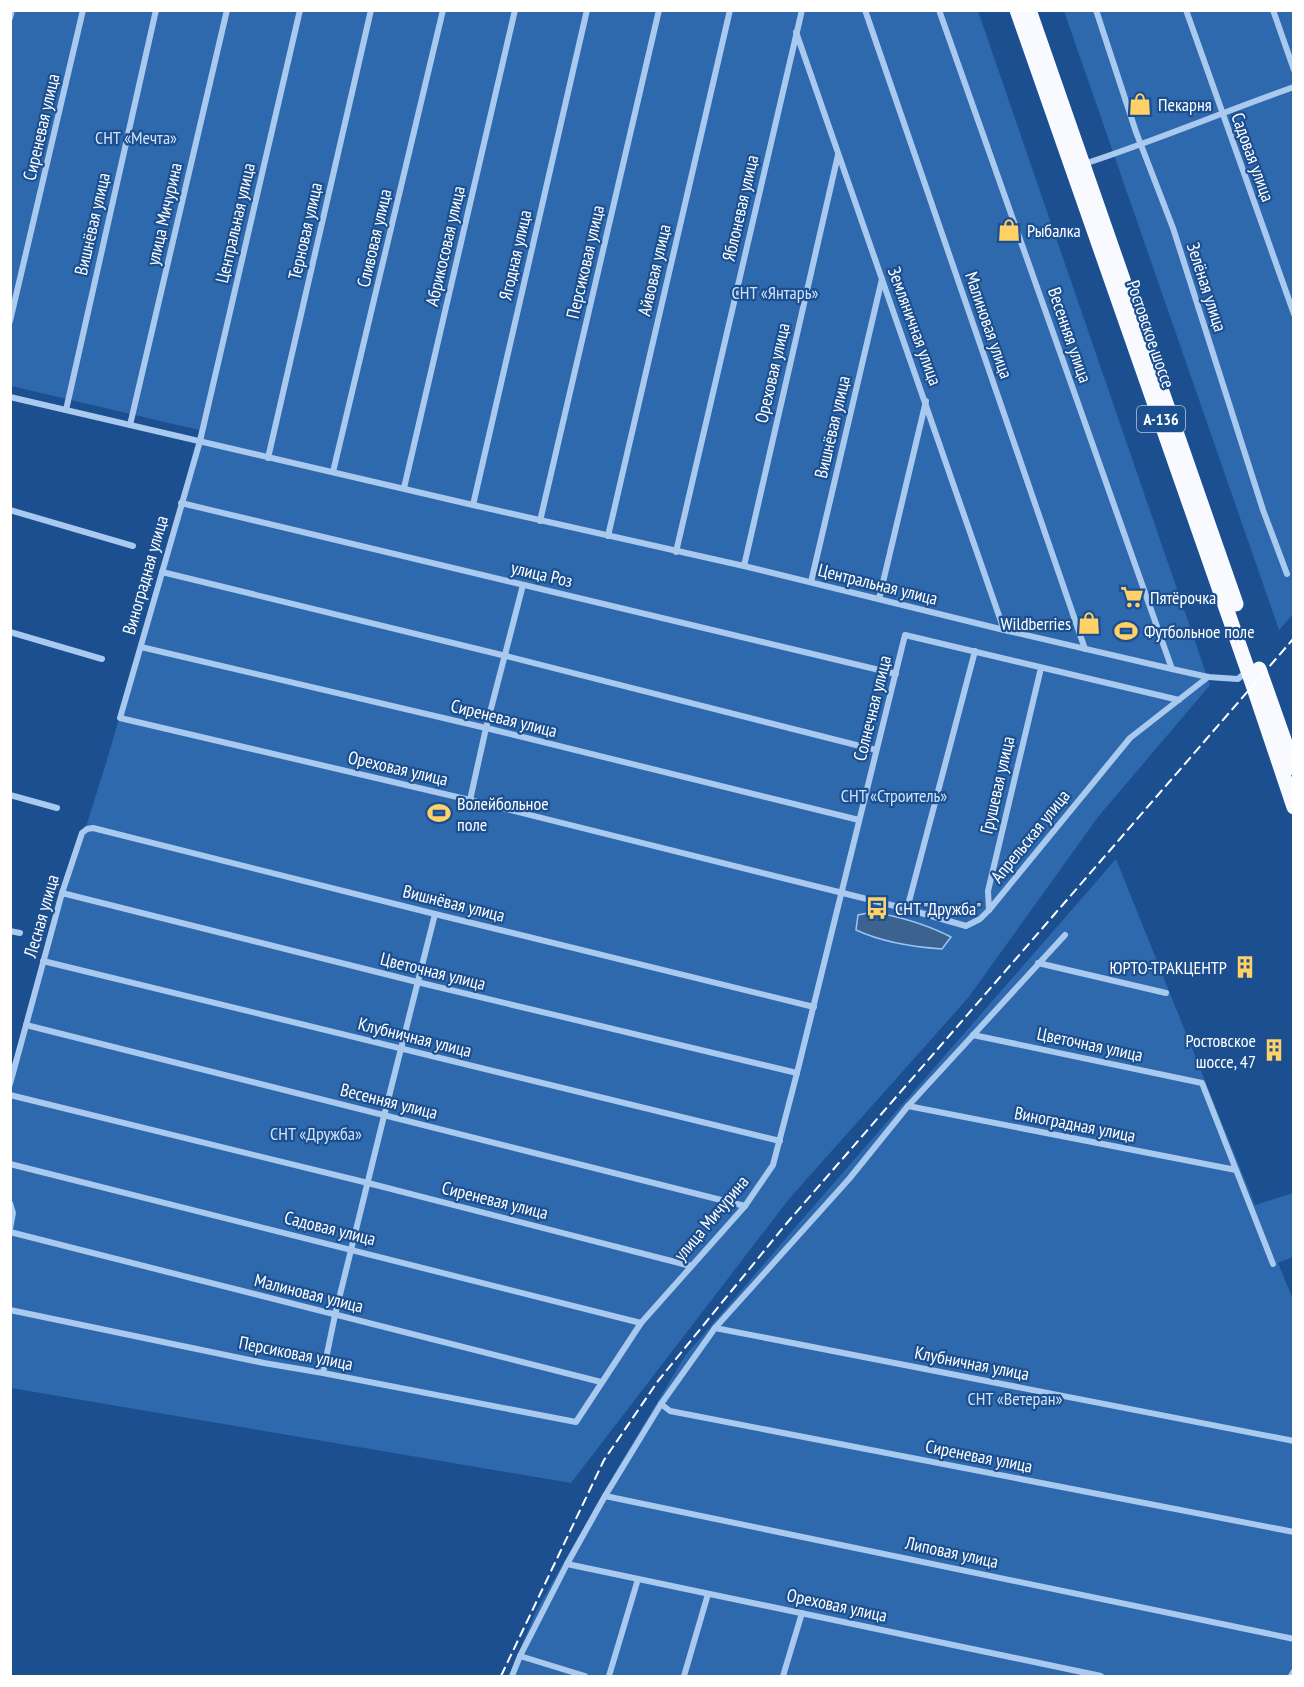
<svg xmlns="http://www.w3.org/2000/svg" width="1304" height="1687" font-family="'PT Sans Narrow',sans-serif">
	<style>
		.green { fill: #2e69ad }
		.water { fill: #3c6290; stroke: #9cc4f0; stroke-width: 1.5 }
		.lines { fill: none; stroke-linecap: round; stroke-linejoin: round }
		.minor { stroke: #a9c9ee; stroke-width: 6 }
		.trunk { stroke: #f8faff; stroke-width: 15 }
		.rail { stroke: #fff; stroke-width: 2; stroke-dasharray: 10 4.5; stroke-linecap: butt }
		.labels { text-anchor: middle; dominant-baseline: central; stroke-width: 4.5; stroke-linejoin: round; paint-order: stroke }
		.shield { fill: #1b4f8f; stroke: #bbcadd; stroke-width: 1.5 }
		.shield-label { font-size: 16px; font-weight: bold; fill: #fff }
		.poi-label { font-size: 18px; fill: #fff; stroke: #1b4f8f; text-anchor: start }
		.street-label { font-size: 18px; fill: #fff; stroke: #1b4f8f }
		.park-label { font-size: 18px; fill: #cfe3fa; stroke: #1b4f8f }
	</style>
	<rect width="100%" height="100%" fill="#1b4f8f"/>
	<g class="green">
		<polygon points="10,11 978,11 1210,685 1098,817 968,998 789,1199 571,1483 11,1388 11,1067 106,763 162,572 199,430 11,386"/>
		<polygon points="1064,11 1293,11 1294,613 1279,630"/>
		<polygon points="1116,859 1255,1205 1293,1193 1293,1257 1278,1263 1294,1302 1293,1676 509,1676 536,1611 614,1474 685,1356 799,1223"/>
	</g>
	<path class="water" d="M873 912C901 917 926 924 951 937L942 949C913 947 882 942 856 930L858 915Z"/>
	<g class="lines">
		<g class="minor">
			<polyline points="300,10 200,441 120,718 470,800 907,909 966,926 980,919 989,910 1130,738 1208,677"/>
			<polyline points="865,10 1085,649"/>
			<polyline points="939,10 1172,669"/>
			<polyline points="1096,10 1136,132 1173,228 1263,510 1287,574"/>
			<polyline points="1186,10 1294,314"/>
			<polyline points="1273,10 1294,70"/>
			<polyline points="10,18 12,10"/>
			<path d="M796 32C866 231 936 430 1004 630"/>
			<path d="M1084 164C1155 141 1223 112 1294 87"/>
			<polyline points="10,321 83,10"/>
			<polyline points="10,397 473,505 744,566 1004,630 1172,669 1208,677 1238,679 1247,671"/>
			<polyline points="66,410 156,10"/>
			<polyline points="130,425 227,10"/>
			<polyline points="268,458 371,10"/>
			<polyline points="333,472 443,10"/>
			<polyline points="404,488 515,10"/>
			<polyline points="181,503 896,674"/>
			<polyline points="473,505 587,10"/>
			<polyline points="10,510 133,546"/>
			<polyline points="540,521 659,10"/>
			<polyline points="608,536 730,10"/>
			<polyline points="676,552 802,10"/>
			<polyline points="744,566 838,155"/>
			<polyline points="162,572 506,656 876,750"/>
			<polyline points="811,582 882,279"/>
			<polyline points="879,599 926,401"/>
			<polyline points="10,632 102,659"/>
			<polyline points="141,647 486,728 859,820"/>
			<polyline points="10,795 57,808"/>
			<polyline points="470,800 486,728 523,585"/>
			<polyline points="62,893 417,982 797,1073"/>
			<polyline points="907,909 975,651"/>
			<polyline points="989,910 988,891 1041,668"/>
			<polyline points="10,931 20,933"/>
			<polyline points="43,961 780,1141"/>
			<polyline points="1038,963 1166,993"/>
			<polyline points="26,1025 745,1206"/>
			<polyline points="973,1035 1202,1083 1273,1264"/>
			<polyline points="10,1084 62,893 82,833 87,829 93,828 435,914 814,1007"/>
			<polyline points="10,1095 368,1183 691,1266"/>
			<polyline points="908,1106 1236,1170"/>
			<polyline points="10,1164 641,1323"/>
			<polyline points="10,1203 13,1213 10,1229"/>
			<polyline points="10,1232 601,1382"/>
			<polyline points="10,1310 264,1363 323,1373 576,1422 641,1323 745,1206 773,1165 797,1073 905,635 1179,700"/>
			<polyline points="715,1328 1294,1441"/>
			<polyline points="323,1373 335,1315 384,1116 435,914"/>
			<polyline points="661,1404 670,1411 1294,1532"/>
			<polyline points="605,1496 1294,1639"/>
			<polyline points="567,1564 1101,1676"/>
			<polyline points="520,1656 585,1676"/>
			<polyline points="512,1676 520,1656 567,1564 605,1496 661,1404 715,1328 849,1179 908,1106 1065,935"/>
			<polyline points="609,1676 638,1579"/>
			<polyline points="684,1676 708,1594"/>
			<polyline points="783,1676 802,1613"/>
			<polyline points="1291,1676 1294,1671"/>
		</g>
		<g class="trunk">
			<polyline points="1017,10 1253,685 1294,807"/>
			<polyline points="1029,10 1236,604"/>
			<polyline points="1259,669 1294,768"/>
		</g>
		<polyline class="rail" points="501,1676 604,1460 658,1381 786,1224 1294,638"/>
	</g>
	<defs>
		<g id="shop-bare" transform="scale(1.8)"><path d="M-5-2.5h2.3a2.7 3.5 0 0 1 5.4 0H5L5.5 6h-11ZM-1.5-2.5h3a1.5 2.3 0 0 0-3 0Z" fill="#ffd166" stroke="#1b4f8f" stroke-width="2.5" paint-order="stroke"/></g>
		<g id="supermarket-bare" transform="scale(1.8)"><path d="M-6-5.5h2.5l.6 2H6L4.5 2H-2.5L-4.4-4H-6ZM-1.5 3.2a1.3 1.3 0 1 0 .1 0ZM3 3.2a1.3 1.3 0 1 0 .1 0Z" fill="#ffd166" stroke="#1b4f8f" stroke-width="2.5" paint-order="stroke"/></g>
		<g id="stadium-bare" transform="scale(1.8)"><path d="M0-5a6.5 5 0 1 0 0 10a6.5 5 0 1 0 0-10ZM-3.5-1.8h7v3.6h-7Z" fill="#ffd166" stroke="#1b4f8f" stroke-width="2.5" paint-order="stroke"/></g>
		<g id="bus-bare" transform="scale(1.8)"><path d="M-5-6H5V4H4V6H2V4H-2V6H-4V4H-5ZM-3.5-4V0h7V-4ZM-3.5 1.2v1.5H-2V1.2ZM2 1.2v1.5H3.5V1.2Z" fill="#ffd166" stroke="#1b4f8f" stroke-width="2.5" paint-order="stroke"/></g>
		<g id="building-bare" transform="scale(1.8)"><path d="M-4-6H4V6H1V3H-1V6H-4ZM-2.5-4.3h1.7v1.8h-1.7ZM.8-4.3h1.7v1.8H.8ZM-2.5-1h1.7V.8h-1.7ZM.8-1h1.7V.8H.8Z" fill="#ffd166" stroke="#1b4f8f" stroke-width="2.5" paint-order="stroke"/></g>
	</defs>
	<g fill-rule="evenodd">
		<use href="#shop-bare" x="1140" y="104"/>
		<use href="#shop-bare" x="1009" y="230"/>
		<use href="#supermarket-bare" x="1132" y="597"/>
		<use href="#shop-bare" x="1089" y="623"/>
		<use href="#stadium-bare" x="1126" y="631"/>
		<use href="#stadium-bare" x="439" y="813"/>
		<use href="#bus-bare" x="877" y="908"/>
		<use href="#building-bare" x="1245" y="967"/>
		<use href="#building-bare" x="1274" y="1050"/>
	</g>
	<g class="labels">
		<rect class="shield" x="1137" y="406" width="48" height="26" rx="4.5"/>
		<g class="shield-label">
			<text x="1161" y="419">А-136</text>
		</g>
		<g class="poi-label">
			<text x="1158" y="104">Пекарня</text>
			<text x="1027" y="230">Рыбалка</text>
			<text x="1150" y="597">Пятёрочка</text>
			<text x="1071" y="623" text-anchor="end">Wildberries</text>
			<text x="1144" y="631">Футбольное поле</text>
			<text x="457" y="803">Волейбольное<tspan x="457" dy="21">поле</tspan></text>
			<text x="895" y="908">СНТ "Дружба"</text>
			<text x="1227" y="967" text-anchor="end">ЮРТО-ТРАКЦЕНТР</text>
			<text x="1256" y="1040" text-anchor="end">Ростовское<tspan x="1256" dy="21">шоссе, 47</tspan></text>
		</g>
		<g class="street-label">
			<text transform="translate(41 127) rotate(-77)">Сиреневая улица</text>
			<text transform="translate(1253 157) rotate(70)">Садовая улица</text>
			<text transform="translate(740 208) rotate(-77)">Яблоневая улица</text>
			<text transform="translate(164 214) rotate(-77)">улица Мичурина</text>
			<text transform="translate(235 223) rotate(-77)">Центральная улица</text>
			<text transform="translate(92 224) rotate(-77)">Вишнёвая улица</text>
			<text transform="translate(305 231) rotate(-77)">Терновая улица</text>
			<text transform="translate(374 238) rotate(-77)">Сливовая улица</text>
			<text transform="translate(445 246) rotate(-77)">Абрикосовая улица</text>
			<text transform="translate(515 255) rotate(-77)">Ягодная улица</text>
			<text transform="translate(585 262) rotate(-77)">Персиковая улица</text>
			<text transform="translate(654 270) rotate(-77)">Айвовая улица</text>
			<text transform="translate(1207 287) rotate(72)">Зелёная улица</text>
			<text transform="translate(989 325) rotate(71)">Малиновая улица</text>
			<text transform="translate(915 326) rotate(70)">Земляничная улица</text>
			<text transform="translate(1151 334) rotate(71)">Ростовское шоссе</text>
			<text transform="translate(1070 335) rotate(71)">Весенняя улица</text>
			<text transform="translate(772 373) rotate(-77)">Ореховая улица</text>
			<text transform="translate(832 427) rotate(-77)">Вишнёвая улица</text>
			<text transform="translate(542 574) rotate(13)">улица Роз</text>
			<text transform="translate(145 575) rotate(-74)">Виноградная улица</text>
			<text transform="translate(878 584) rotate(14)">Центральная улица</text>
			<text transform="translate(872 708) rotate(-76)">Солнечная улица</text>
			<text transform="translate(504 718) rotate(14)">Сиреневая улица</text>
			<text transform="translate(398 768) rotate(13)">Ореховая улица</text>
			<text transform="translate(997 785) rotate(-77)">Грушевая улица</text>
			<text transform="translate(1030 836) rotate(-51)">Апрельская улица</text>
			<text transform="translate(454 903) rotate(14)">Вишнёвая улица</text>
			<text transform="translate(41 916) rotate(-74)">Лесная улица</text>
			<text transform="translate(433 971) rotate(14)">Цветочная улица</text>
			<text transform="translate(415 1037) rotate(14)">Клубничная улица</text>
			<text transform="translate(1090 1044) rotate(12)">Цветочная улица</text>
			<text transform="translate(389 1101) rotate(14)">Весенняя улица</text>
			<text transform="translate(1075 1124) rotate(11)">Виноградная улица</text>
			<text transform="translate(495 1200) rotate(14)">Сиреневая улица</text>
			<text transform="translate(711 1218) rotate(-50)">улица Мичурина</text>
			<text transform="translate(330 1228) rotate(14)">Садовая улица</text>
			<text transform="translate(309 1293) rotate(14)">Малиновая улица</text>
			<text transform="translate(296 1353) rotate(11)">Персиковая улица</text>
			<text transform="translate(972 1363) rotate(11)">Клубничная улица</text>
			<text transform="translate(979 1456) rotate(11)">Сиреневая улица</text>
			<text transform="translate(952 1552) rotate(12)">Липовая улица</text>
			<text transform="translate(837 1605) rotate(12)">Ореховая улица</text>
		</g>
		<g class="park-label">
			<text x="136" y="137">СНТ «Мечта»</text>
			<text x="775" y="292">СНТ «Янтарь»</text>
			<text x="894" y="795">СНТ «Строитель»</text>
			<text x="316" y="1133">СНТ «Дружба»</text>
			<text x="1015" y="1398">СНТ «Ветеран»</text>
		</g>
	</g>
	<rect width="1304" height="1687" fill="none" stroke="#ffffff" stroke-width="24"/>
</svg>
